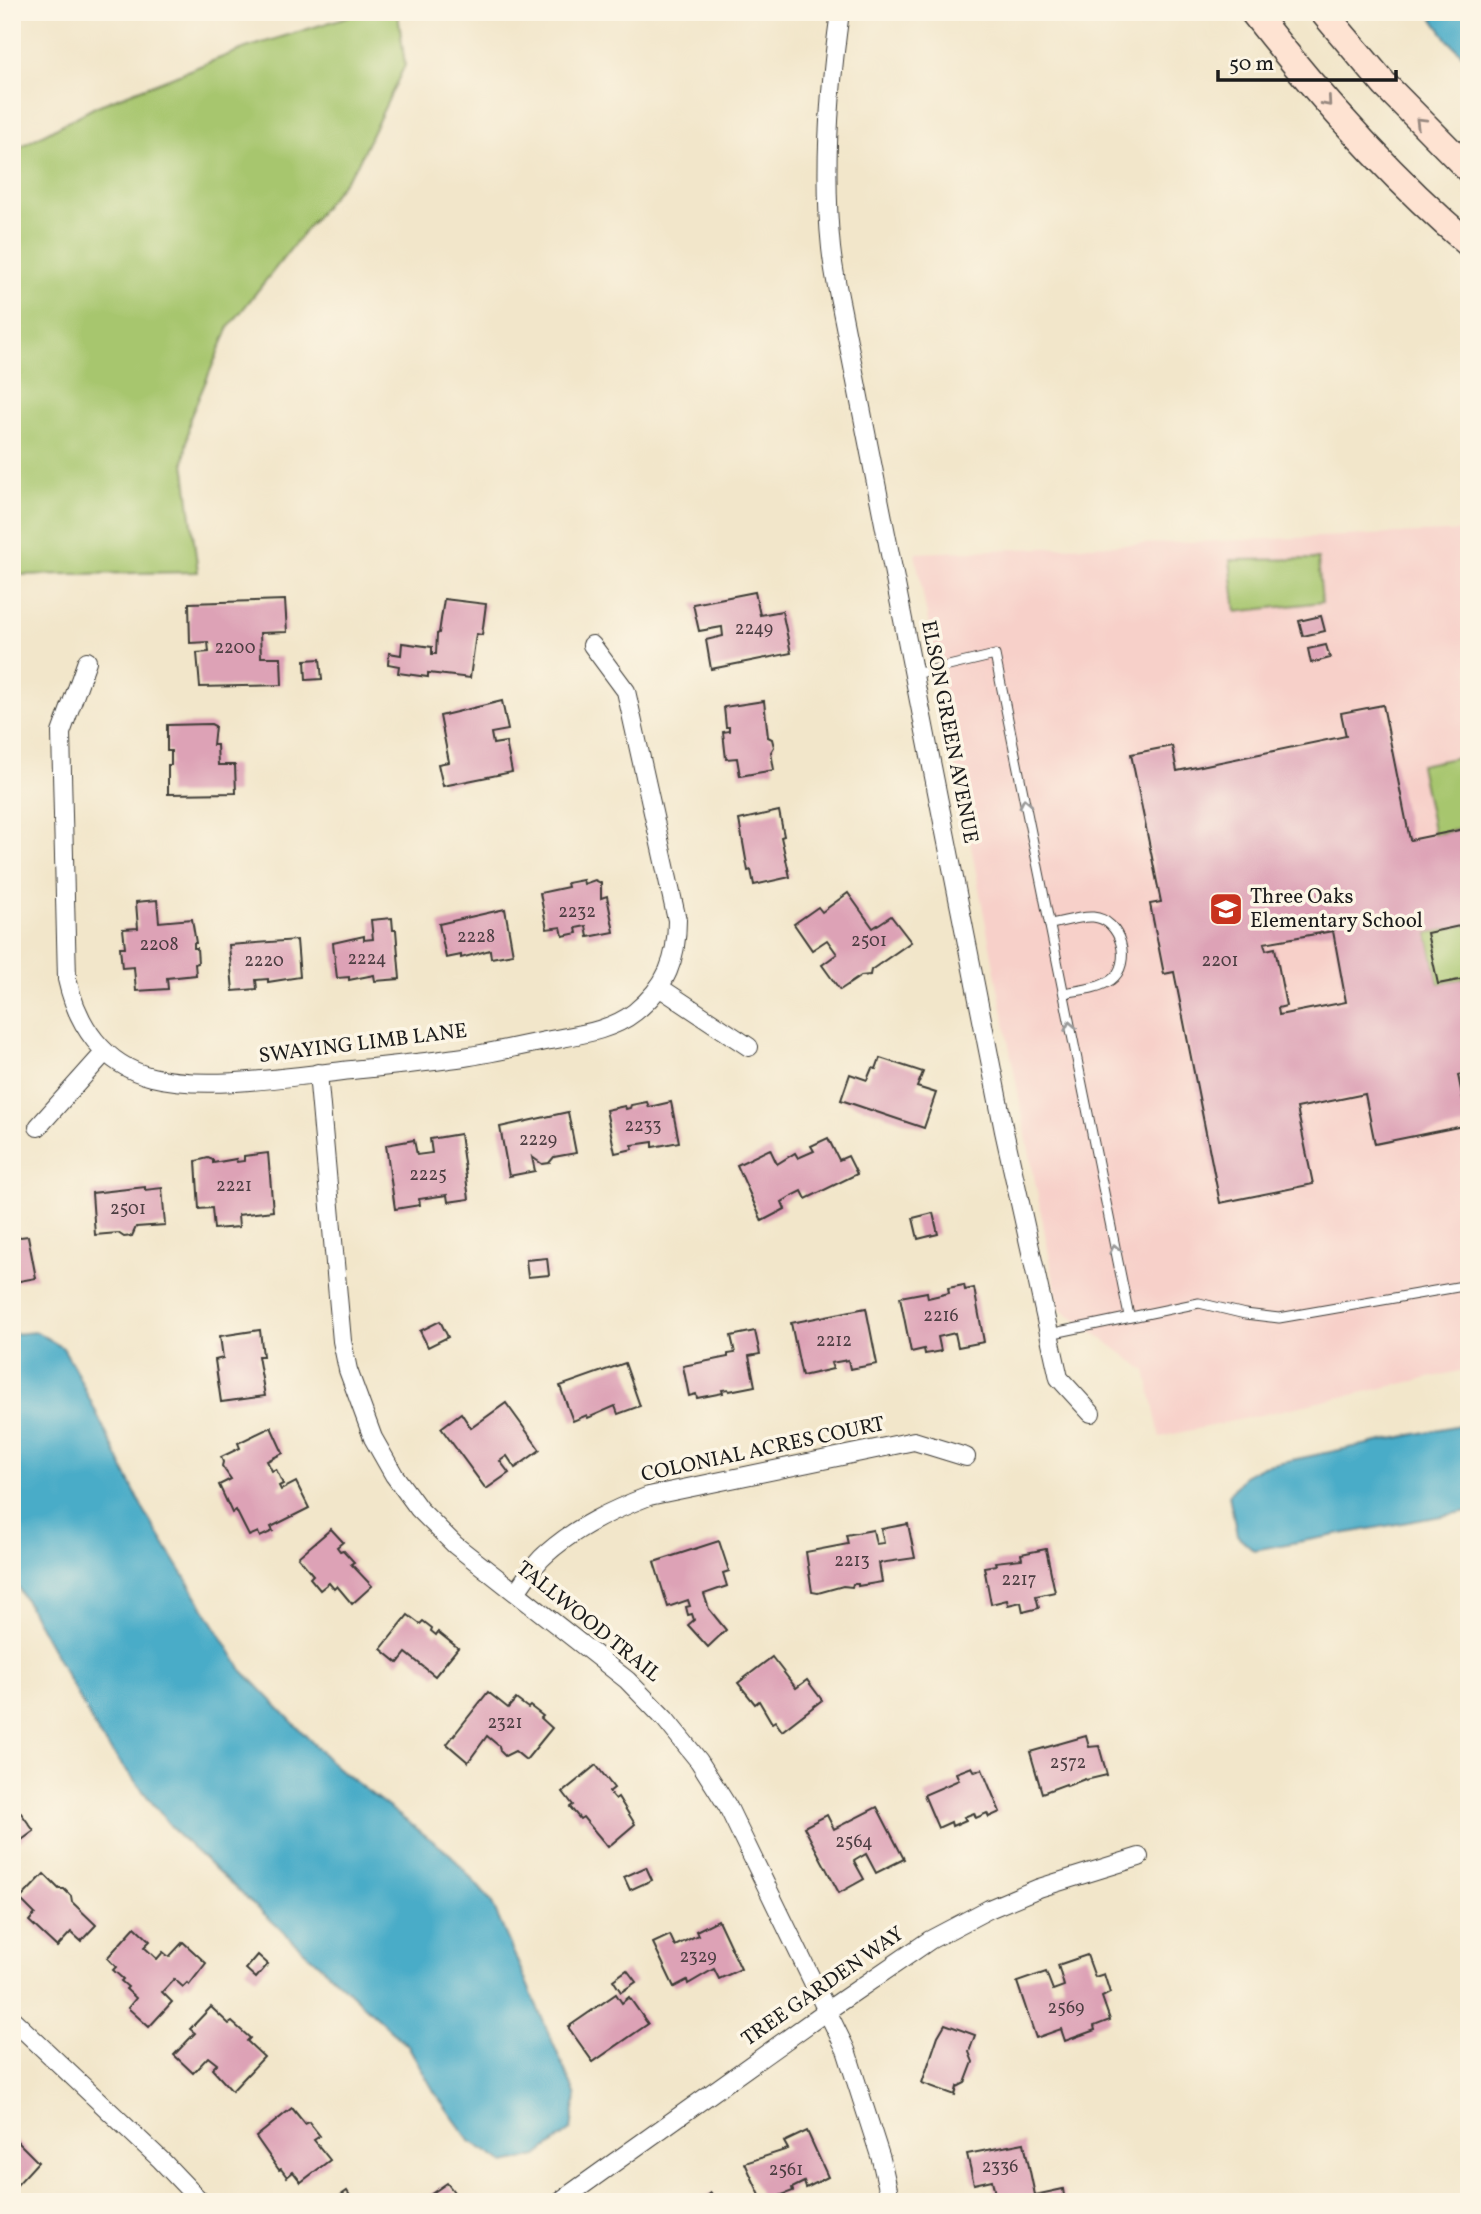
<svg xmlns="http://www.w3.org/2000/svg" width="1481" height="2214" font-family="Vollkorn,serif">
	<style>
		.built { fill: #f7d0c9 }
		.green { fill: #a7c66e; stroke: #627145; stroke-width: 2 }
		.water { fill: #49acc8; stroke: #326472; stroke-width: 2 }
		.building { fill: #dda2b6; fill-rule: evenodd }
		.lines { fill: none; stroke-linecap: round; stroke-linejoin: round }
		.service-casing { stroke: #3c3a36; stroke-width: 11 }
		.minor-casing { stroke: #3c3a36; stroke-width: 20 }
		.secondary-casing { stroke: #3c3a36; stroke-width: 29 }
		.service { stroke: #fff; stroke-width: 9 }
		.minor { stroke: #fff; stroke-width: 18 }
		.secondary { stroke: #fee3d2; stroke-width: 26 }
		.oneway { stroke: #988980 }
		.oneway2 { stroke: #999 }
		.labels { text-anchor: middle; dominant-baseline: central; stroke-width: 7; stroke-linejoin: round; paint-order: stroke }
		.number-label { font-size: 18px; fill: #4c3e42 }
		.street-label { font-size: 21px; fill: #1c1c1c; stroke: #fcf5e5 }
		.poi-label { font-size: 21px; fill: #1c1c1c; stroke: #fcf5e5; text-anchor: start }
	</style>
	<rect width="100%" height="100%" fill="#fcf5e5"/>
	<filter id="ink" filterUnits="userSpaceOnUse"><feTurbulence type="fractalNoise" baseFrequency=".0143" numOctaves="2"/><feDisplacementMap in="SourceGraphic" scale="14" xChannelSelector="R" yChannelSelector="G"/><feConvolveMatrix kernelMatrix="1 2 1 2 8 2 1 2 1" color-interpolation-filters="sRGB"/></filter>
	<filter id="wash" filterUnits="userSpaceOnUse"><feTurbulence type="fractalNoise" baseFrequency=".00686" numOctaves="4" result="noise"/><feDisplacementMap in="SourceGraphic" scale="28" xChannelSelector="R" yChannelSelector="G"/><feGaussianBlur stdDeviation="1.57" result="paint"/><feColorMatrix in="noise" values="0 0 0 0 0 0 0 0 0 0 0 0 0 0 0 0 0 1.4 0 .05"/><feComposite in="paint" operator="in"/></filter>
	<g filter="url(#wash)">
		<rect width="100%" height="100%" fill="#f2e6ca"/>
		<polygon class="built" points="1469,531 1469,1369 1160,1437 1146,1371 1059,1307 915,553"/>
		<g class="green">
			<polygon points="363,12 398,14 405,65 357,165 229,327 190,418 184,462 198,572 12,575 12,151 97,106 246,48"/>
			<polygon points="1318,559 1322,602 1236,612 1230,560"/>
			<polygon points="1469,755 1469,827 1434,835 1420,765"/>
			<polygon points="1469,924 1469,978 1438,984 1427,933"/>
		</g>
		<g class="water">
			<polygon points="1428,12 1469,12 1469,61 1448,40"/>
			<polygon points="37,1332 63,1348 75,1369 144,1511 242,1670 336,1767 451,1855 491,1901 576,2096 571,2130 537,2156 505,2163 470,2141 435,2093 409,2047 177,1834 101,1738 12,1576 12,1334"/>
			<polygon points="1469,1423 1469,1511 1254,1550 1237,1535 1229,1495 1244,1476 1263,1466"/>
		</g>
		<g id="blocks">
			<g class="building">
				<polygon points="755,592 760,615 782,611 791,653 711,669 706,640 723,636 722,627 699,631 693,604"/>
				<polygon points="444,599 486,604 482,635 476,634 470,678 428,673 428,677 398,673 399,666 388,664 389,653 401,655 402,643 432,647 432,654 436,654 437,634 439,633"/>
				<polygon points="285,600 287,632 260,633 261,657 281,657 282,685 200,687 197,653 209,652 208,642 190,643 189,603"/>
				<polygon points="1321,616 1325,631 1303,636 1299,621"/>
				<polygon points="1326,645 1330,658 1311,663 1308,649"/>
				<polygon points="320,659 322,679 306,680 305,660"/>
				<polygon points="502,701 508,730 491,733 493,744 506,742 512,772 443,786 438,764 449,762 440,716"/>
				<polygon points="764,701 768,737 772,739 774,747 771,752 774,770 740,776 737,758 726,759 723,732 729,731 729,727 726,727 724,707"/>
				<path d="M1383 705 1410 840 1469 828V924L1427 933 1438 984 1469 978V1073L1458 1075 1468 1125 1375 1144 1365 1094 1297 1108 1313 1184 1220 1203 1174 972 1164 974 1150 904 1161 902 1131 754 1172 746 1177 771 1346 736 1341 713ZM1333 931 1346 1002 1279 1015 1278 1008 1286 1006 1275 948 1266 950 1264 943Z"/>
				<polygon points="211,724 215,726 213,745 217,745 218,765 235,765 236,793 168,794 168,765 171,765 171,751 167,751 167,725"/>
				<polygon points="779,811 784,836 781,837 790,877 754,885 751,870 748,871 739,820"/>
				<polygon points="583,880 584,884 595,880 601,883 601,898 607,896 614,932 588,937 586,926 576,928 577,933 563,936 561,927 547,929 540,893 568,887 567,883"/>
				<polygon points="848,893 873,928 891,916 911,942 871,970 870,975 861,976 840,990 822,965 837,954 827,940 812,950 794,924 818,907 822,912"/>
				<polygon points="157,900 159,922 192,919 196,943 194,943 194,948 197,948 198,963 195,964 196,975 167,978 168,989 136,991 134,967 122,968 120,947 125,947 123,929 138,928 136,902"/>
				<polygon points="505,909 513,954 491,958 490,950 461,958 461,955 446,958 439,924"/>
				<polygon points="392,918 393,930 396,930 400,979 375,981 374,975 349,980 349,977 337,978 333,943 364,936 364,940 373,939 371,920"/>
				<polygon points="297,940 300,977 268,982 268,979 256,980 257,989 233,991 229,945"/>
				<polygon points="880,1058 923,1072 917,1087 936,1093 924,1128 841,1100 850,1074 867,1080 872,1068 876,1069"/>
				<polygon points="647,1102 649,1107 671,1102 679,1142 653,1147 653,1142 632,1145 633,1149 615,1153 606,1110 625,1106 626,1109 630,1108 631,1105"/>
				<polygon points="568,1112 576,1153 554,1157 549,1163 542,1164 532,1157 535,1171 509,1176 500,1127"/>
				<polygon points="460,1134 469,1199 448,1202 447,1195 419,1199 420,1205 395,1209 386,1145 414,1140 417,1155 432,1153 430,1139"/>
				<polygon points="828,1138 839,1160 848,1156 857,1174 806,1199 802,1191 790,1197 782,1202 785,1209 762,1221 737,1165 770,1149 777,1164 795,1153 798,1158 814,1151 811,1146"/>
				<polygon points="268,1153 273,1211 238,1215 239,1227 214,1229 212,1208 199,1209 196,1161 208,1158 213,1160 213,1163 236,1159 237,1162 244,1161 244,1156"/>
				<polygon points="145,1187 145,1190 162,1188 165,1225 136,1227 132,1236 124,1237 118,1233 95,1235 92,1193"/>
				<polygon points="933,1213 938,1234 918,1239 913,1218"/>
				<polygon points="28,1236 36,1278 14,1282 16,1288 12,1288 12,1238"/>
				<polygon points="547,1258 549,1275 528,1277 526,1260"/>
				<polygon points="964,1285 965,1290 974,1288 984,1342 958,1347 955,1333 938,1337 941,1351 925,1354 924,1349 911,1352 900,1297 927,1292 928,1298 949,1293 948,1288"/>
				<polygon points="866,1308 877,1364 850,1369 848,1360 831,1363 833,1369 802,1376 791,1323"/>
				<polygon points="440,1321 448,1337 428,1347 420,1331"/>
				<polygon points="260,1330 263,1356 258,1356 265,1396 221,1402 215,1360 223,1358 220,1336"/>
				<polygon points="755,1331 760,1354 749,1356 755,1386 729,1391 728,1389 722,1390 723,1393 697,1398 696,1394 689,1396 683,1366 728,1357 728,1354 735,1353 731,1336"/>
				<polygon points="625,1363 640,1406 618,1414 615,1406 588,1418 587,1415 573,1421 560,1386"/>
				<polygon points="506,1403 540,1450 515,1468 507,1456 500,1461 509,1473 486,1489 441,1428 461,1413 471,1428"/>
				<polygon points="271,1427 283,1453 267,1461 272,1471 276,1469 283,1484 279,1486 281,1490 296,1482 309,1508 271,1527 273,1531 260,1537 258,1532 249,1536 236,1510 232,1513 219,1485 231,1479 222,1466 223,1462 221,1457 240,1448 238,1443"/>
				<polygon points="908,1524 915,1558 879,1563 882,1582 858,1586 858,1584 853,1584 852,1587 843,1586 818,1593 812,1592 806,1552 848,1544 846,1535 873,1530 876,1544 884,1543 881,1529"/>
				<polygon points="331,1529 343,1542 337,1547 340,1551 343,1550 354,1562 351,1564 372,1586 352,1604 337,1586 334,1589 329,1583 320,1590 310,1578 313,1575 298,1557"/>
				<polygon points="719,1541 729,1571 723,1573 727,1586 704,1594 709,1609 726,1630 708,1647 688,1625 694,1620 692,1614 688,1615 686,1607 690,1606 688,1600 668,1607 654,1562"/>
				<polygon points="1046,1549 1055,1592 1036,1596 1039,1608 1023,1612 1021,1602 1008,1605 1007,1600 991,1604 984,1567 996,1565 995,1562 1022,1559 1021,1554"/>
				<polygon points="408,1615 420,1624 423,1621 432,1628 431,1631 436,1635 438,1632 458,1648 435,1676 406,1653 398,1663 381,1649"/>
				<polygon points="772,1657 796,1688 807,1680 822,1700 782,1731 775,1721 772,1723 759,1701 755,1704 738,1683"/>
				<polygon points="488,1692 508,1708 516,1699 528,1708 530,1706 543,1716 541,1718 552,1728 526,1760 515,1751 505,1756 500,1751 499,1746 487,1736 468,1762 447,1744"/>
				<polygon points="1086,1736 1089,1747 1099,1746 1107,1775 1086,1780 1085,1779 1067,1786 1066,1784 1042,1793 1030,1752"/>
				<polygon points="596,1765 614,1788 609,1792 615,1799 618,1797 635,1824 608,1847 583,1817 580,1819 570,1807 573,1805 563,1792"/>
				<polygon points="972,1767 975,1772 982,1769 1000,1812 989,1817 987,1813 976,1818 974,1813 964,1817 966,1820 952,1826 951,1822 938,1828 924,1795 959,1780 956,1773"/>
				<polygon points="12,1807 15,1811 18,1809 34,1831 12,1847"/>
				<polygon points="877,1807 904,1859 876,1873 866,1854 854,1861 864,1879 839,1893 804,1827 827,1815 834,1829"/>
				<polygon points="646,1867 652,1880 630,1890 624,1877"/>
				<polygon points="44,1874 59,1889 64,1889 71,1896 72,1902 96,1925 81,1941 71,1932 57,1947 29,1921 35,1914 20,1899"/>
				<polygon points="718,1920 741,1969 719,1979 714,1969 688,1984 687,1980 674,1987 653,1943 670,1935 675,1946 698,1935 696,1931"/>
				<polygon points="135,1927 150,1941 144,1947 157,1959 163,1952 169,1957 183,1942 206,1963 189,1985 187,1983 183,1987 174,1979 162,1992 172,2002 149,2027 128,2008 136,1998 126,1989 128,1987 121,1981 123,1979 113,1970 116,1967 107,1958"/>
				<polygon points="258,1955 268,1964 256,1978 246,1969"/>
				<polygon points="1087,1955 1095,1977 1104,1974 1110,1993 1102,1997 1110,2020 1094,2026 1095,2030 1065,2041 1061,2029 1036,2038 1017,1982 1046,1972 1053,1990 1064,1986 1058,1965"/>
				<polygon points="627,1970 636,1982 621,1992 613,1980"/>
				<polygon points="616,1994 622,2003 629,1997 648,2024 593,2062 568,2027"/>
				<polygon points="211,2007 229,2024 232,2022 250,2038 247,2041 264,2057 232,2091 212,2069 217,2064 208,2057 193,2073 174,2055 195,2033 190,2029"/>
				<polygon points="945,2024 975,2035 969,2052 973,2062 965,2083 957,2087 955,2095 922,2083 938,2036"/>
				<polygon points="292,2108 305,2124 309,2122 320,2136 314,2140 330,2160 301,2182 293,2172 287,2177 281,2169 279,2170 256,2137"/>
				<polygon points="807,2131 828,2177 806,2188 804,2182 792,2188 793,2191 763,2202 745,2163 788,2149 784,2142"/>
				<polygon points="12,2136 38,2162 17,2185 12,2181"/>
				<polygon points="1024,2143 1035,2195 1063,2189 1065,2202 975,2202 974,2198 995,2194 992,2180 974,2184 967,2154"/>
				<polygon points="447,2183 457,2196 449,2202 426,2202 424,2199"/>
				<polygon points="347,2191 354,2202 331,2202"/>
				<polygon points="711,2193 717,2202 699,2202"/>
			</g>
		</g>
	</g>
	<g filter="url(#ink)">
		<use href="#blocks" fill-opacity="0" stroke="#3c3a36" stroke-width="2"/>
		<g class="lines">
			<g class="service-casing">
				<g id="service">
					<polyline points="915,674 995,655 1129,1316"/>
					<path d="M1050 924C1063 922 1080 916 1093 917 1121 919 1133 964 1111 980 1098 989 1079 990 1064 993"/>
					<polyline points="1049,1334 1199,1303 1245,1314 1279,1318 1469,1285"/>
				</g>
			</g>
			<g class="minor-casing">
				<g id="minor">
					<path d="M840 12C829 90 823 170 831 248 833 267 837 287 841 306L1004 1131 1059 1378 1091 1413"/>
					<path d="M87 661 61 733 67 979C77 1024 103 1065 152 1077 206 1091 295 1076 352 1070 387 1066 422 1063 457 1058 486 1054 516 1047 545 1041 575 1035 610 1032 635 1012 667 986 677 959 677 920L626 691 592 645"/>
					<polyline points="659,987 749,1047"/>
					<polyline points="318,1073 342,1341 348,1370 373,1438 394,1475 419,1509 455,1545 627,1680 665,1719 699,1761 728,1807 846,2050 881,2159 891,2202"/>
					<polyline points="38,1127 105,1052"/>
					<path d="M516 1592C525 1580 534 1564 546 1554 576 1527 612 1510 649 1496L914 1441 966 1457"/>
					<polyline points="12,2019 161,2160 201,2202"/>
					<polyline points="559,2202 828,2010 930,1940 989,1909 1039,1888 1139,1857"/>
				</g>
			</g>
			<g class="secondary-casing">
				<g id="secondary">
					<path d="M1253 12C1318 95 1388 175 1469 244"/>
					<polyline points="1323,12 1385,85 1469,170"/>
				</g>
			</g>
			<use href="#service" class="service"/>
			<use href="#minor" class="minor"/>
			<use href="#secondary" class="secondary"/>
		</g>
		<defs><path id="oneway-chevron" d="M-2-3.5L2.5 0L-2 3.5" fill="none" stroke-width="1.6" stroke-linecap="round" stroke-linejoin="round" transform="scale(1.75)"/></defs>
		<g class="oneway">
			<use href="#oneway-chevron" transform="translate(1327 102) rotate(49)"/>
			<use href="#oneway-chevron" transform="translate(1420 122) rotate(-135)"/>
		</g>
		<g class="oneway2">
			<use href="#oneway-chevron" transform="translate(1025 803) rotate(-101)"/>
			<use href="#oneway-chevron" transform="translate(1070 1026) rotate(-101)"/>
			<use href="#oneway-chevron" transform="translate(1115 1249) rotate(-101)"/>
		</g>
	</g>
	<defs>
		<g id="school-square" transform="scale(1.75)"><rect x="-9" y="-9" width="18" height="18" rx="4" fill="#c8321e" stroke="#fcf5e5"/><path d="M0-5L7-2L0 1L-7-2ZM-4 1L0 2.5L4 1V4Q0 6-4 4Z" fill="#fff"/></g>
	</defs>
	<g fill-rule="evenodd">
		<use href="#school-square" x="1226" y="909"/>
	</g>
	<g class="labels">
		<g class="number-label">
			<text x="754" y="629">2249</text>
			<text x="235" y="648">2200</text>
			<text x="577" y="912">2232</text>
			<text x="476" y="937">2228</text>
			<text x="869" y="941">2501</text>
			<text x="159" y="945">2208</text>
			<text x="367" y="959">2224</text>
			<text x="264" y="961">2220</text>
			<text x="1220" y="961">2201</text>
			<text x="643" y="1126">2233</text>
			<text x="538" y="1140">2229</text>
			<text x="428" y="1175">2225</text>
			<text x="234" y="1186">2221</text>
			<text x="128" y="1209">2501</text>
			<text x="941" y="1316">2216</text>
			<text x="834" y="1341">2212</text>
			<text x="852" y="1561">2213</text>
			<text x="1019" y="1580">2217</text>
			<text x="505" y="1723">2321</text>
			<text x="1068" y="1763">2572</text>
			<text x="854" y="1842">2564</text>
			<text x="698" y="1957">2329</text>
			<text x="1066" y="2008">2569</text>
			<text x="1000" y="2167">2336</text>
			<text x="786" y="2170">2561</text>
		</g>
		<g class="street-label">
			<text transform="translate(949 732) rotate(79)">ELSON GREEN AVENUE</text>
			<text transform="translate(363 1044) rotate(-7)">SWAYING LIMB LANE</text>
			<text transform="translate(763 1450) rotate(-12)">COLONIAL ACRES COURT</text>
			<text transform="translate(588 1622) rotate(39)">TALLWOOD TRAIL</text>
			<text transform="translate(823 1987) rotate(-35)">TREE GARDEN WAY</text>
		</g>
		<g class="poi-label">
			<text x="1250" y="897">Three Oaks<tspan x="1250" dy="24">Elementary School</tspan></text>
		</g>
	</g>
	<rect width="1481" height="2214" fill="none" stroke="#fcf5e5" stroke-width="42"/>
	<path d="M1218 70v10h178v-10" fill="none" stroke="#1c1c1c" stroke-width="3.5"/>
	<text x="1229" y="70" font-size="21" fill="#1c1c1c" stroke="#fcf5e5" stroke-width="5" paint-order="stroke">50 m</text>
</svg>
